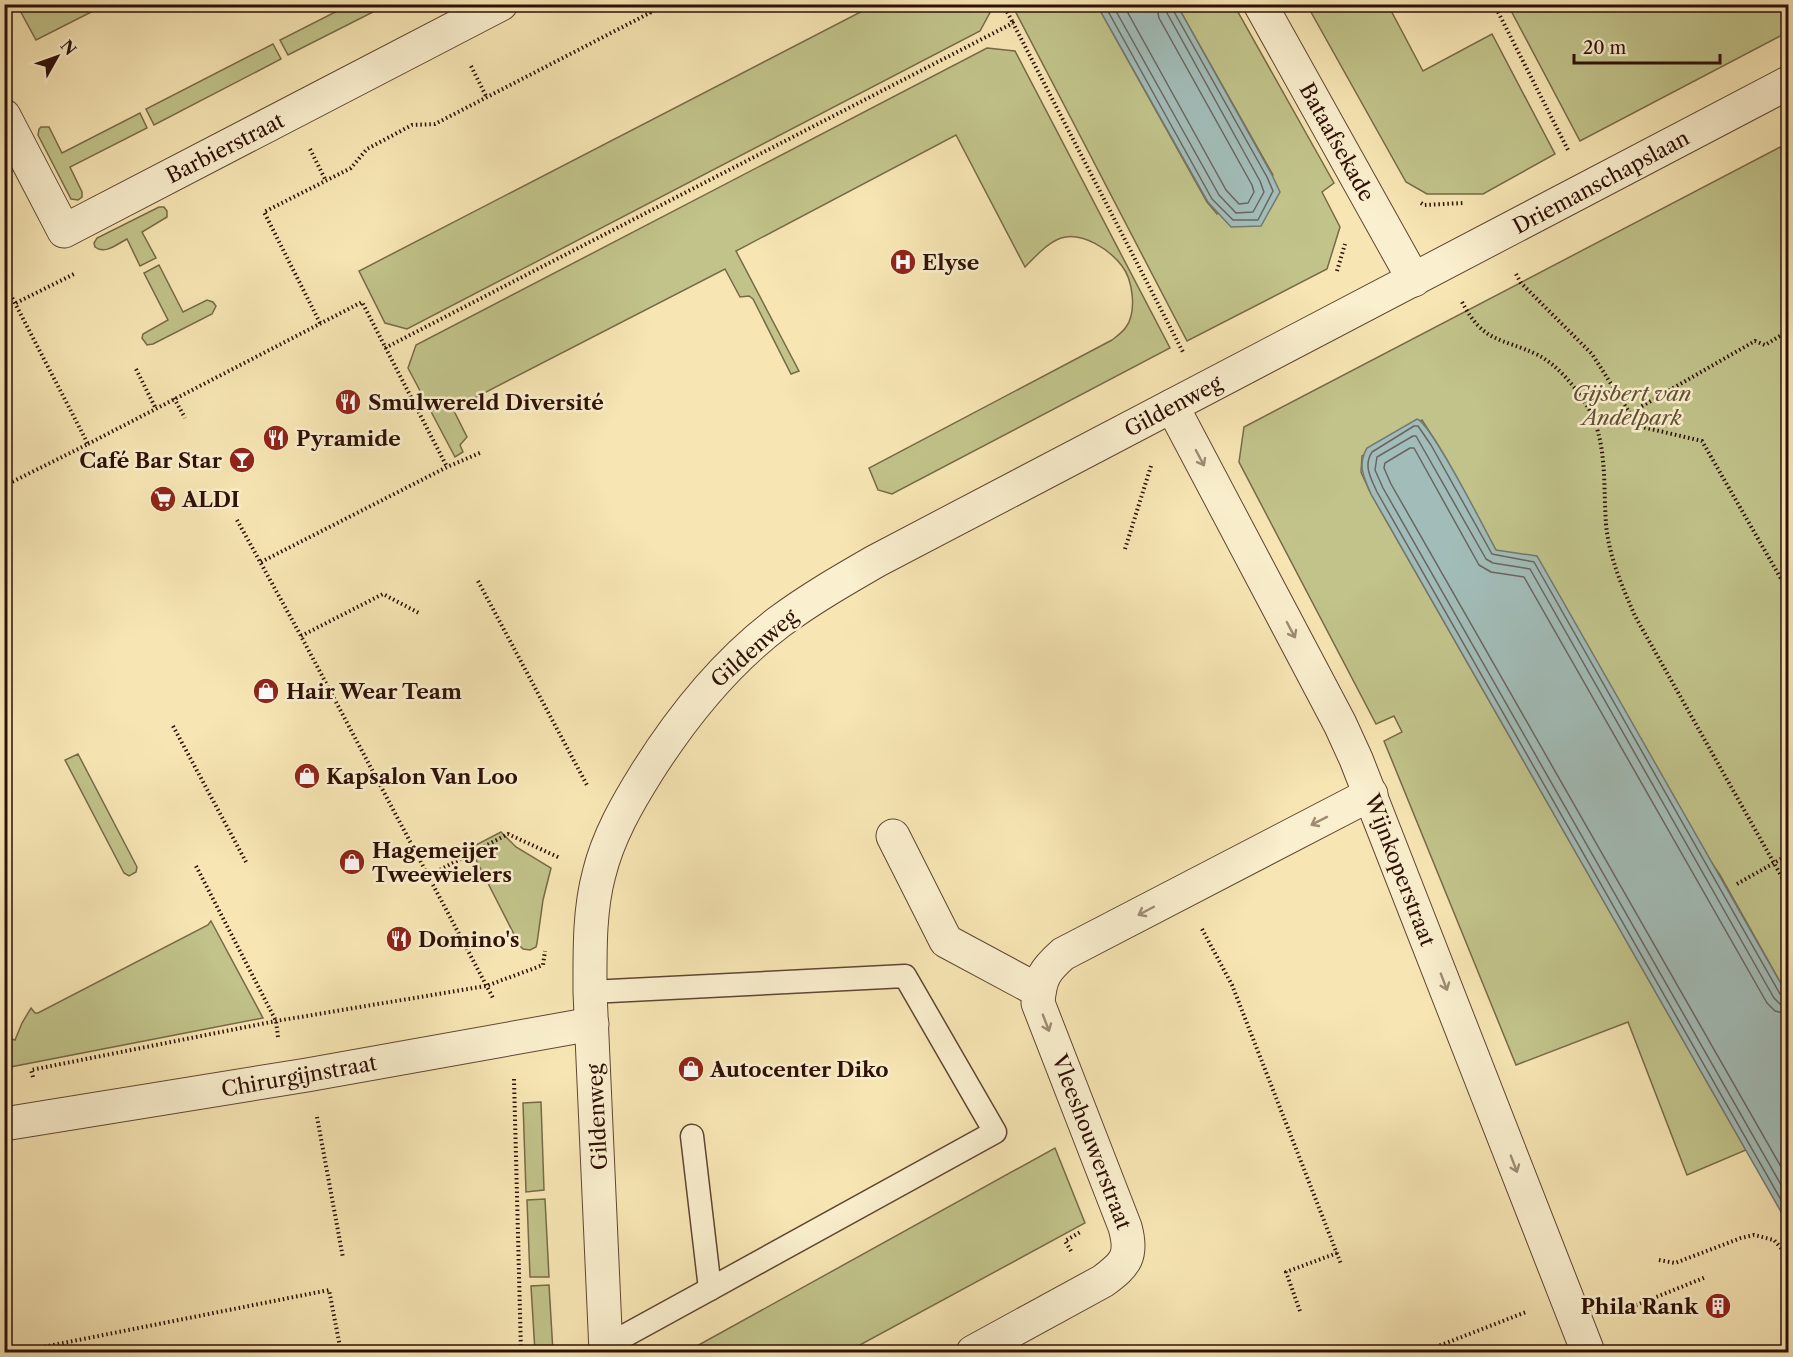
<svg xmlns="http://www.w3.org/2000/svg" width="1793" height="1357" font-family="'Libre Caslon Text',serif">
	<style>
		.green { fill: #c1c38a; stroke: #786a48; stroke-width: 1.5 }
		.water { fill: #a2bdb9; stroke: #747871; stroke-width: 1.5 }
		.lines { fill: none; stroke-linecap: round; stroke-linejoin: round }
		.shore { stroke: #686660; stroke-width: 1.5 }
		.service-casing { stroke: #604632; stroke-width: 25 }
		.minor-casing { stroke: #604632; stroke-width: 35 }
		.path { stroke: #2e1006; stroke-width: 4; stroke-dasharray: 1.5 3; stroke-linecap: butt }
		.service { stroke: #faefce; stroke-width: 22 }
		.minor { stroke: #faefce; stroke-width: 33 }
		.oneway { stroke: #9e8b74 }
		.labels { text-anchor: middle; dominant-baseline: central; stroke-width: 5; stroke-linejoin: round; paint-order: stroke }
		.street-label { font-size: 21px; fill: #2e1006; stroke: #faefce }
		.poi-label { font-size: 21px; font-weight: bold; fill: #2e1006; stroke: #faefce; text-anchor: start }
		.park-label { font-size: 21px; font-style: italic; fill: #614f34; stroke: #faefce }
	</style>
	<rect width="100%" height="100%" fill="#f7e6b4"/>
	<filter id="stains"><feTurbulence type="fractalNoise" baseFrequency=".00333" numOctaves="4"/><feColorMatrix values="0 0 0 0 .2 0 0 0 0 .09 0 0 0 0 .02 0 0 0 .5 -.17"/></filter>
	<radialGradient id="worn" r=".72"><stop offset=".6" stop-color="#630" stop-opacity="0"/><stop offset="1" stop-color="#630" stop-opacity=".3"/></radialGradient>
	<g class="green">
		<polygon points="17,5 105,5 36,40"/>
		<polygon points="349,5 376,5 379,9 288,55 280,40"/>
		<polygon points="992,5 993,7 980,31 407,329 385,323 359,271 874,5"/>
		<polygon points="1012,5 1097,5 1207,202 1217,214 1273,175 1177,5 1234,5 1334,183 1322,192 1340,227 1327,269 1187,341"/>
		<polygon points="1307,5 1388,5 1423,71 1492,34 1555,154 1483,194 1427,194 1406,182"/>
		<polygon points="1508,5 1788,5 1788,32 1580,141"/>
		<polygon points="273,44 281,59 154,125 146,109"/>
		<path d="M987 48 1015 51 1170 348 892 494 878 490 869 468 1112 340C1117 336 1123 332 1126 327 1137 312 1133 280 1122 266 1110 250 1082 231 1061 238 1047 243 1035 257 1025 267L956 135 736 251 799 371 791 374 753 299 749 296 740 297 725 269 453 409 467 437 460 445 463 452 455 457 408 368 416 345Z"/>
		<polygon points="140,113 147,128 70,167 82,192 82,197 78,200 71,199 38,135 39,129 41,127 49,127 62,153"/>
		<polygon points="1788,143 1788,996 1720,875 1496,550 1436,442 1422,420 1362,456 1361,472 1371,494 1746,1150 1687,1175 1628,1022 1516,1065 1384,741 1402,732 1394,716 1376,724 1239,462 1244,427"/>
		<path d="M159 207H164L167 211V217L142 232 156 258 140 266 127 239C117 244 105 255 95 247L94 243 97 238Z"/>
		<polygon points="159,265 183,312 207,300 213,302 216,306 212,314 153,344 147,345 142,338 143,334 168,320 144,273"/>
		<polygon points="78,754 137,867 136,872 129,876 124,873 65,760"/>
		<polygon points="501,832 516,847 551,868 543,900 537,943 536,947 530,950 523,949 520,946 470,848"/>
		<polygon points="211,921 263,1018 5,1068 5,1037 15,1040 22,1023 31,1008 35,1013 38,1013 208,925"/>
		<polygon points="541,1102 544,1190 526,1192 523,1103"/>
		<polygon points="1055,1148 1085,1223 847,1352 686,1352"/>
		<polygon points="545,1199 549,1277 530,1277 527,1200"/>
		<polygon points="549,1285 553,1352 535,1352 531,1286"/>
	</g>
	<g class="water">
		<polygon points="1097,5 1177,5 1272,175 1280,192 1261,226 1231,227 1208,202"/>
		<path d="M1417 419C1432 424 1485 530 1496 550L1537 556 1788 996V1224L1371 494C1364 478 1357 465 1367 448Z"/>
	</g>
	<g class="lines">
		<g class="shore">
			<polyline points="1104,4 1212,199 1233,220 1258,220 1273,191 1267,177 1173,10 1172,4"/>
			<polyline points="1112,4 1219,195 1236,213 1253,212 1264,192 1260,181 1167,13 1165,4"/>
			<polyline points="1123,4 1226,190 1239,204 1248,203 1254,192 1252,185 1159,18 1156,4"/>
			<path d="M1788 998 1780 994 1534 562 1492 554 1431 445 1418 426H1414L1372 452C1363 466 1371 478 1377 492L1788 1212"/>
			<polyline points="1788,1005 1780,1004 1774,998 1530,569 1493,563 1486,559 1416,436 1413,436 1377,457 1375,470 1383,488 1788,1197"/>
			<polyline points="1788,1014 1775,1011 1767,1003 1524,577 1491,572 1479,565 1414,448 1410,448 1385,463 1384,468 1391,484 1788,1179"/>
		</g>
		<g class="service-casing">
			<g id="service">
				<polyline points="590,992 905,976 995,1132 710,1289"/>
				<polyline points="606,1346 710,1289 692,1136"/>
			</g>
		</g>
		<g class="minor-casing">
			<g id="minor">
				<polyline points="1260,4 1414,280"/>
				<polyline points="4,116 64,231 501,4"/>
				<polyline points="1172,406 1340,724 1356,759 1588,1352"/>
				<polyline points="893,836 946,941 1039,991"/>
				<polyline points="4,1124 307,1075 592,1024"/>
				<path d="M606 1352 590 992C590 953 589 911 599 874 608 837 627 804 647 772 683 715 726 662 779 622 810 599 843 580 876 561L1788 83"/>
				<path d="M973 1352 1103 1281C1126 1264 1133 1256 1125 1227L1038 1003C1040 977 1045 970 1063 954L1371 794"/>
			</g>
		</g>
		<g class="path">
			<polyline points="647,4 651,13"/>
			<polyline points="1003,4 1013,23"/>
			<polyline points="1494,4 1569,152"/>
			<polyline points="471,66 487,98"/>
			<polyline points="310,149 326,181"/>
			<polyline points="1421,203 1424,205 1464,203"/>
			<polyline points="1337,271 1345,244"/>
			<polyline points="1516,274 1521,283 1592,354 1638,426 1702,441 1788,591"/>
			<polyline points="4,282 88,444 4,486"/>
			<path d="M1462 302C1484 344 1501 337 1538 355 1557 365 1574 385 1586 404 1608 439 1603 484 1606 524 1609 557 1622 586 1635 616L1788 888"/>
			<polyline points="16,303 74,274"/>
			<polyline points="320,323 264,212 351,168 367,149 412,125 435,124 667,4"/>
			<polyline points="385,348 1013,23 1184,354"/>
			<polyline points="136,369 156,409"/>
			<polyline points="174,398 185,418"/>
			<polyline points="1630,413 1755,341 1765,345 1788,331"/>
			<polyline points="88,444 362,302 447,467"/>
			<polyline points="237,520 301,636 493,998"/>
			<polyline points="1125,549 1151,466"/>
			<polyline points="261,562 447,467 482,452"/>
			<polyline points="478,581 588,787"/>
			<polyline points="301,636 383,594 419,613"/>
			<polyline points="173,726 246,862"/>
			<polyline points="4,781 10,778"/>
			<polyline points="196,866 276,1021 278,1037"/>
			<polyline points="428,876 508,834 560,858"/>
			<polyline points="1737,884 1788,855"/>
			<polyline points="1202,929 1232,985 1341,1264"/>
			<polyline points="33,1077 31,1070 276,1021 486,986 543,965 545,951"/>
			<polyline points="514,1079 521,1352"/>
			<polyline points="317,1117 343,1258"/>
			<polyline points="1071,1251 1065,1241 1082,1231"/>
			<polyline points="1659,1260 1675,1263 1741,1238 1754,1235 1774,1240 1788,1256"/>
			<polyline points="1300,1311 1286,1272 1337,1253"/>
			<polyline points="1619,1312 1706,1277"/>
			<polyline points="18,1352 329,1290 341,1352"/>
			<polyline points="1423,1352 1526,1312"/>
		</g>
		<use href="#service" class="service"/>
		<use href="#minor" class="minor"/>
	</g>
	<defs><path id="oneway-shaft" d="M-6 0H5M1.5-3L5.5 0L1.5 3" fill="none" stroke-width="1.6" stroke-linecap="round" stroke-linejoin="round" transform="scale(1.5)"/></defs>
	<g class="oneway">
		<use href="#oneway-shaft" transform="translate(1200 458) rotate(62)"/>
		<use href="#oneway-shaft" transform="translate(1291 630) rotate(62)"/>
		<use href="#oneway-shaft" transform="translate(1319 821) rotate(153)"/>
		<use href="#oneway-shaft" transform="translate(1146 911) rotate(152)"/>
		<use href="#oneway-shaft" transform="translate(1444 982) rotate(69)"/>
		<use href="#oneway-shaft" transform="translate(1046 1023) rotate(69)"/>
		<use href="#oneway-shaft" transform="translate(1514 1164) rotate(69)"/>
	</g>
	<defs>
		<g id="hospital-disc" transform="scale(1.35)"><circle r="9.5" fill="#8f2418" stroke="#faefce"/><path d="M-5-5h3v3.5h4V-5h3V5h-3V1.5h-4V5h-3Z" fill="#fff"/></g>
		<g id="restaurant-disc" transform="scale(1.35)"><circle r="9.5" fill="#8f2418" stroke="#faefce"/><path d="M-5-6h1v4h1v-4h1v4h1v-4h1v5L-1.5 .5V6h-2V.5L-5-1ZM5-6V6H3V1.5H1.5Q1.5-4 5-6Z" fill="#fff"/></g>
		<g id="bar-disc" transform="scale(1.35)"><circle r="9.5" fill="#8f2418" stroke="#faefce"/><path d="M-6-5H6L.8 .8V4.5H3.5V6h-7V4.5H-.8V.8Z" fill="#fff"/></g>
		<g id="supermarket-disc" transform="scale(1.35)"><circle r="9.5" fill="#8f2418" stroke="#faefce"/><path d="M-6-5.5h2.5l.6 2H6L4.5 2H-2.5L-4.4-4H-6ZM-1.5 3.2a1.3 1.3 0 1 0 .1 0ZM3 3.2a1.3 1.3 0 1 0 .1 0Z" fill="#fff"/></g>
		<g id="shop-disc" transform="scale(1.35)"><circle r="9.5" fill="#8f2418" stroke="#faefce"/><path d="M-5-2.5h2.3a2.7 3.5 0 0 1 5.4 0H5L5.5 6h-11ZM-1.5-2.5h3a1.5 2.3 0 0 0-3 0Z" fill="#fff"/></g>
		<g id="building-disc" transform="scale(1.35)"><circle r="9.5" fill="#8f2418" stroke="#faefce"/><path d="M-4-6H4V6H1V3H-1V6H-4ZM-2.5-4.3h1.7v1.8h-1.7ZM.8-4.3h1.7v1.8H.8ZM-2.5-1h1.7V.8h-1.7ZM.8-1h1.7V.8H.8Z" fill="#fff"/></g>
	</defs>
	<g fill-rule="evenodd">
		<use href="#hospital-disc" x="903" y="262"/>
		<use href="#restaurant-disc" x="348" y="402"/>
		<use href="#restaurant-disc" x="276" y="438"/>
		<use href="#bar-disc" x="242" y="460"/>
		<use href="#supermarket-disc" x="163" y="499"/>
		<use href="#shop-disc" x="266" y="691"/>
		<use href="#shop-disc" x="307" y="776"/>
		<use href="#shop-disc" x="352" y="862"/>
		<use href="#restaurant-disc" x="399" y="939"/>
		<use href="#shop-disc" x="691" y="1069"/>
		<use href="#building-disc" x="1718" y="1306"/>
	</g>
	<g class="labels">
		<g class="street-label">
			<text transform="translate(1337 142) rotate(61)">Bataafsekade</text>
			<text transform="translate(225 148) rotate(-27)">Barbierstraat</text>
			<text transform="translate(1601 182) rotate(-28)">Driemanschapslaan</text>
			<text transform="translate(1173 406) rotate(-28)">Gildenweg</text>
			<text transform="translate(754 648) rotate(-41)">Gildenweg</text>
			<text transform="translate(1400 870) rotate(69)">Wijnkoperstraat</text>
			<text transform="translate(299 1076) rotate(-10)">Chirurgijnstraat</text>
			<text transform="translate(597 1117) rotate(-93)">Gildenweg</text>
			<text transform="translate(1092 1142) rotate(69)">Vleeshouwerstraat</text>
		</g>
		<g class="poi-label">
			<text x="922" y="262">Elyse</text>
			<text x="368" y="402">Smulwereld Diversité</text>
			<text x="296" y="438">Pyramide</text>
			<text x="222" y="460" text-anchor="end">Café Bar Star</text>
			<text x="182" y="499">ALDI</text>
			<text x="286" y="691">Hair Wear Team</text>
			<text x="326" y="776">Kapsalon Van Loo</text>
			<text x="372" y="850">Hagemeijer<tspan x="372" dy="24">Tweewielers</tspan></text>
			<text x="418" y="939">Domino's</text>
			<text x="710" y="1069">Autocenter Diko</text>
			<text x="1698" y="1306" text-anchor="end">Phila Rank</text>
		</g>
		<g class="park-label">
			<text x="1632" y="393">Gijsbert van<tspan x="1632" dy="24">Andelpark</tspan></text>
		</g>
	</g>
	<rect width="1793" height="1357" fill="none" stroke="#f7e6b4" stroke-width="24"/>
	<rect x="6" y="6" width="1781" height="1345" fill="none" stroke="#2e1006" stroke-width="3"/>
	<rect x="12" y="12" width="1769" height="1333" fill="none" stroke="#2e1006" stroke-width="1.5"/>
	<g transform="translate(57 57) rotate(50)" stroke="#faefce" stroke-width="4.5" paint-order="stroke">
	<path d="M0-4.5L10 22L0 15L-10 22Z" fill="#2e1006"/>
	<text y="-9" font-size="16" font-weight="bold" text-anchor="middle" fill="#2e1006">N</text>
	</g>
	<path d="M1574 54v9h146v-9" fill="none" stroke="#2e1006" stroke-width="3"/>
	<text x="1583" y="54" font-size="18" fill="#2e1006" stroke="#faefce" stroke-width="4.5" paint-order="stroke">20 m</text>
	<rect width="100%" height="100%" filter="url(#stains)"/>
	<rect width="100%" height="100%" fill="url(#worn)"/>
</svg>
